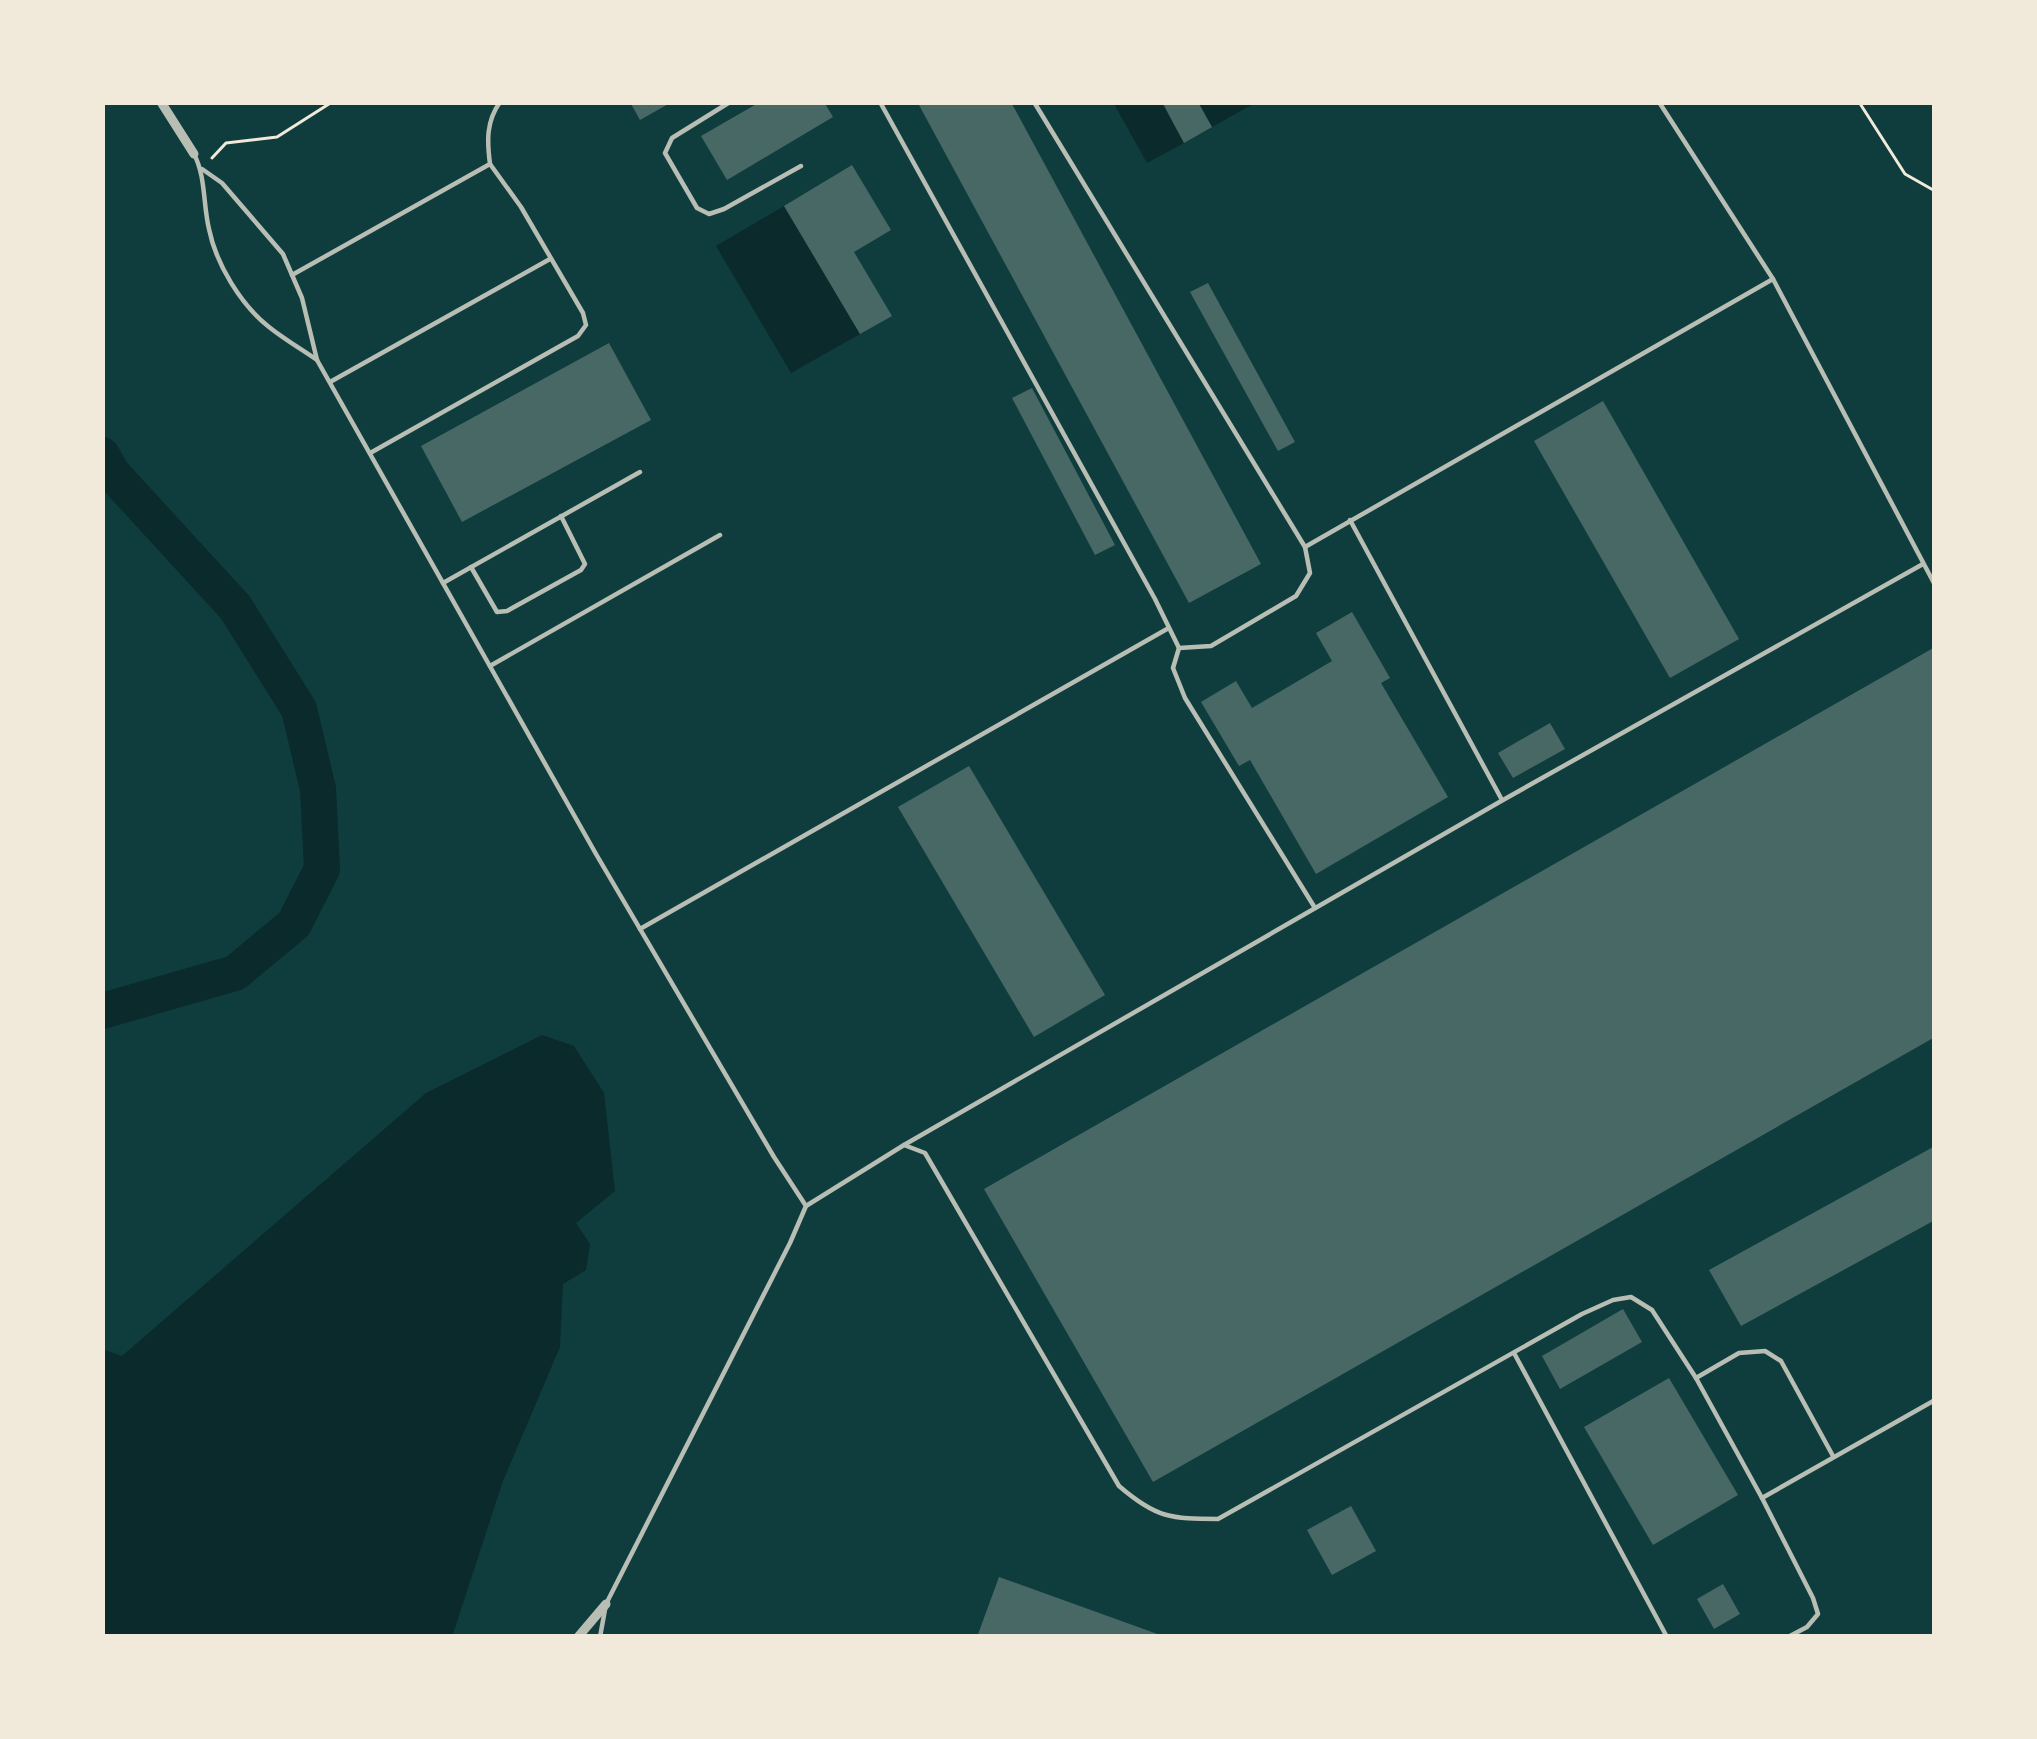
<svg xmlns="http://www.w3.org/2000/svg" width="2037" height="1739" font-family="Jost,sans-serif">
	<style>
		.water { fill: #0a2a2b }
		.lines { fill: none; stroke-linecap: round; stroke-linejoin: round }
		.river { stroke: #0a2a2b; stroke-width: 36 }
		.building { fill: #486865 }
		.path { stroke: #f1e9da; stroke-width: 3 }
		.service { stroke: #b8beb3; stroke-width: 4.5 }
		.minor { stroke: #b8beb3; stroke-width: 9 }
	</style>
	<rect width="100%" height="100%" fill="#0f3d3e"/>
	<g class="water">
		<polygon points="1113,102 1162,102 1184,143 1147,163"/>
		<polygon points="1198,102 1257,102 1212,127"/>
		<polygon points="784,206 860,334 791,373 716,246"/>
		<polygon points="542,1035 574,1046 604,1093 615,1191 576,1223 590,1244 586,1270 563,1284 560,1347 503,1481 452,1637 102,1637 102,1349 122,1356 426,1093"/>
	</g>
	<g class="lines">
		<polyline class="river" points="102,455 112,473 235,607 299,709 318,789 322,869 294,924 235,973 102,1011"/>
	</g>
	<g class="building">
		<polygon points="630,102 672,102 640,120"/>
		<polygon points="760,102 824,102 833,117 727,180 701,136"/>
		<polygon points="924,102 1011,102 1261,564 1189,603 919,105"/>
		<polygon points="1162,102 1198,102 1212,127 1184,143"/>
		<polygon points="852,165 891,230 854,252 892,316 860,334 784,206"/>
		<polygon points="1208,283 1295,442 1278,451 1190,292"/>
		<polygon points="609,343 651,420 462,522 421,446"/>
		<polygon points="1032,388 1115,545 1095,555 1012,398"/>
		<polygon points="1603,401 1739,639 1670,678 1534,441"/>
		<polygon points="1352,612 1390,678 1381,683 1448,797 1316,874 1250,760 1239,766 1201,702 1236,681 1252,708 1332,661 1316,633"/>
		<polygon points="1935,647 1935,1037 1153,1482 984,1189"/>
		<polygon points="1550,723 1565,749 1513,778 1498,753"/>
		<polygon points="969,766 1105,995 1034,1037 898,807"/>
		<polygon points="1935,1146 1935,1220 1741,1326 1709,1270"/>
		<polygon points="1623,1309 1642,1342 1560,1389 1542,1356"/>
		<polygon points="1669,1378 1738,1495 1653,1545 1584,1427"/>
		<polygon points="1351,1506 1376,1551 1332,1575 1307,1530"/>
		<polygon points="999,1577 1163,1636 1162,1637 977,1637"/>
		<polygon points="1723,1584 1740,1614 1714,1629 1697,1599"/>
	</g>
	<g class="lines">
		<g class="path">
			<polyline points="1859,102 1905,174 1935,191"/>
			<polyline points="212,158 226,143 277,137 332,102"/>
		</g>
		<g class="service">
			<polyline points="730,102 672,138 665,153 697,208 709,214 724,209 801,166"/>
			<polyline points="880,102 1155,599 1179,648 1211,646 1296,596 1310,573 1305,547 1034,102"/>
			<polyline points="1659,102 1773,279 1935,585"/>
			<path d="M194 154C206 177 203 205 209 229 216 264 241 305 269 327 284 339 301 349 317 360"/>
			<polyline points="202,169 222,183 283,254 302,298 317,360 596,854 774,1157 806,1206"/>
			<path d="M292 275 490 164C487 141 486 122 500 102"/>
			<polyline points="330,382 550,259"/>
			<polyline points="372,452 578,336 586,325 583,313 521,207 490,164"/>
			<polyline points="1350,520 1502,800"/>
			<polyline points="1305,547 1773,279"/>
			<polyline points="471,567 497,612 507,611 581,570 585,564 561,516"/>
			<polyline points="443,583 640,472"/>
			<polyline points="1179,648 1173,668 1185,698 1315,908"/>
			<polyline points="490,666 720,535"/>
			<polyline points="640,929 1167,629"/>
			<polyline points="904,1145 1503,800 1923,564"/>
			<polyline points="1514,1353 1667,1637"/>
			<polyline points="1696,1378 1739,1353 1765,1351 1781,1361 1833,1456"/>
			<polyline points="1762,1498 1935,1400"/>
			<path d="M600 1637 606 1604 790 1243 806 1206 904 1145 925 1153 1119 1486C1156 1518 1171 1519 1218 1519L1582 1314 1613 1300 1631 1297 1652 1310 1696 1378 1762 1498 1813 1598 1818 1614 1807 1627 1788 1637"/>
			<polyline points="905,1637 913,1637"/>
		</g>
		<g class="minor">
			<polyline points="161,102 194,154"/>
			<polyline points="578,1637 606,1604"/>
		</g>
	</g>
	<rect width="2037" height="1739" fill="none" stroke="#f1e9da" stroke-width="210"/>
</svg>
